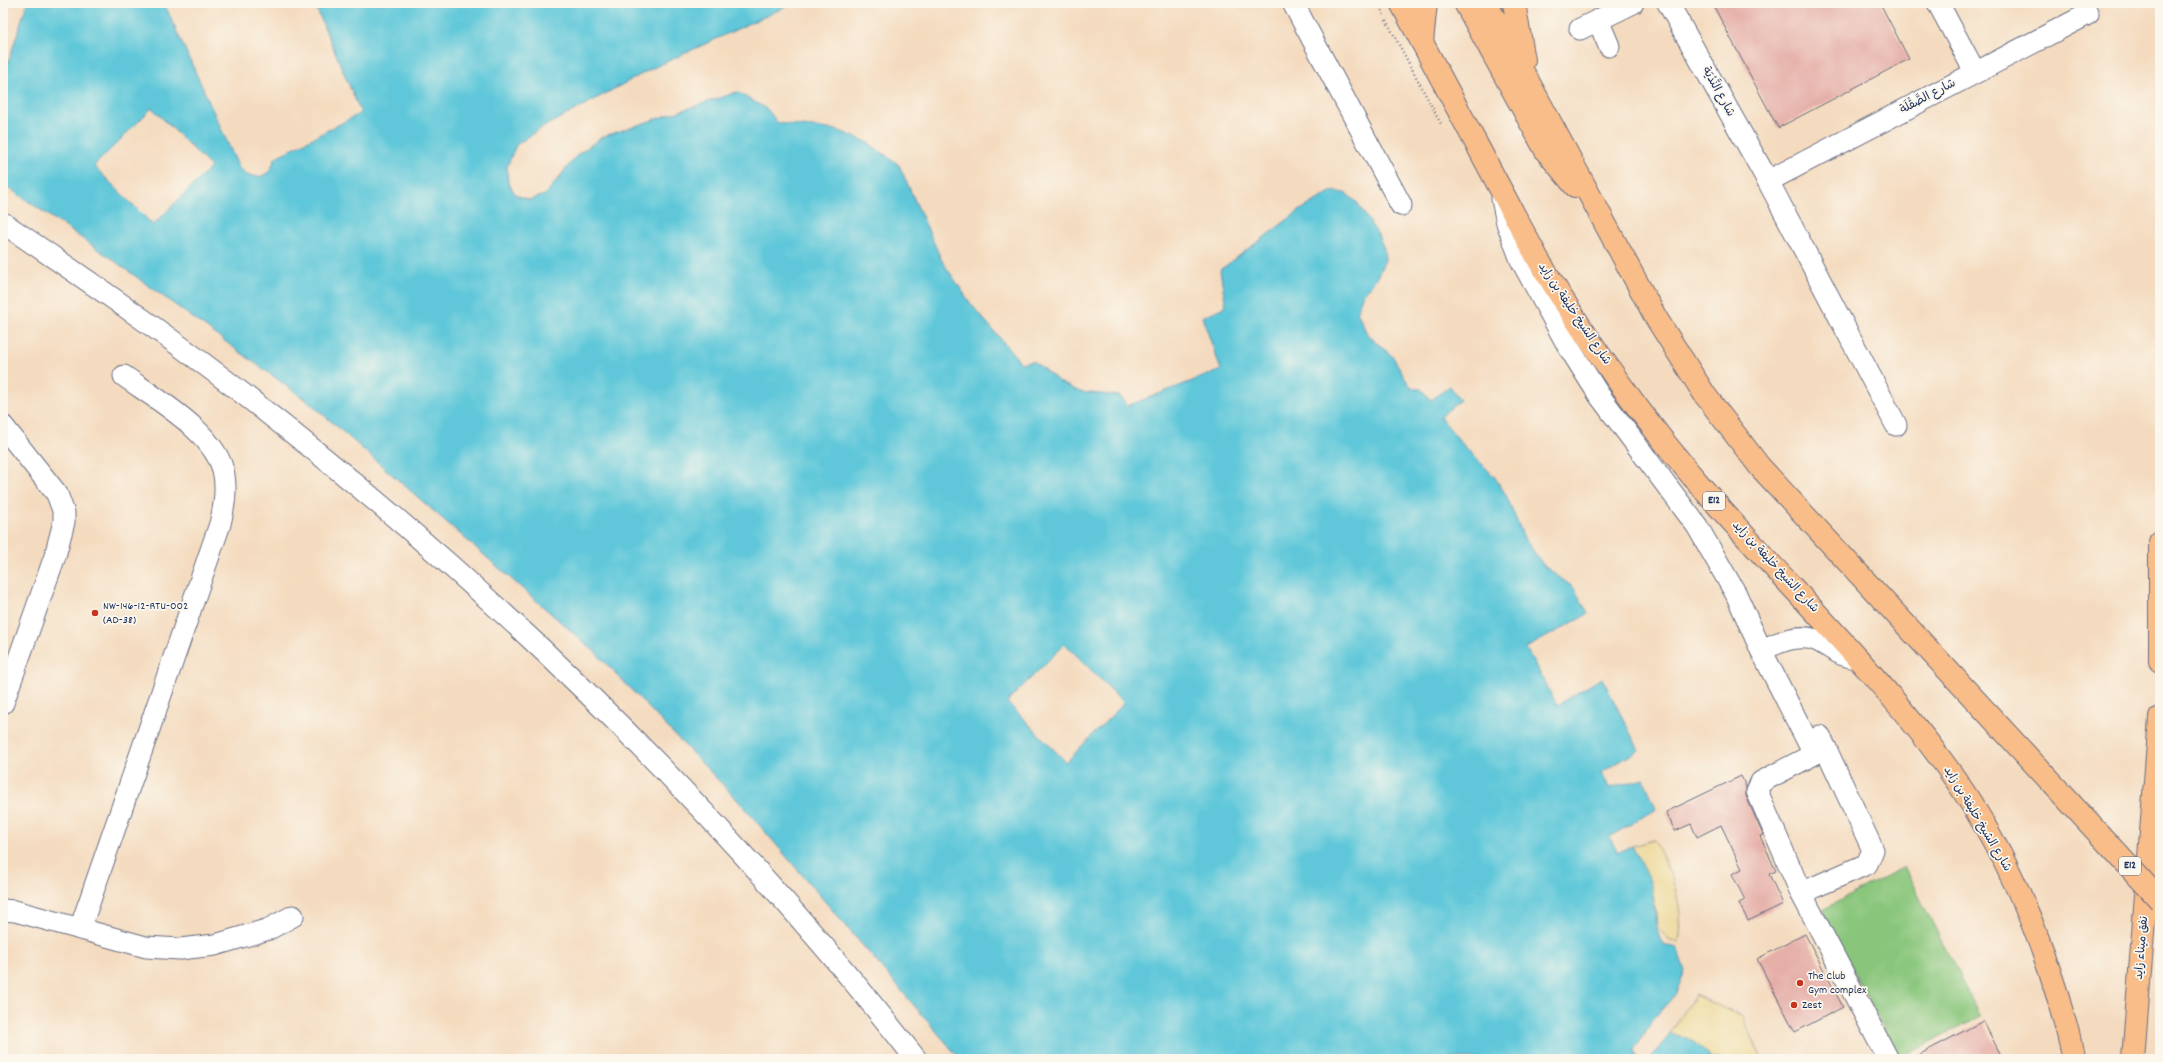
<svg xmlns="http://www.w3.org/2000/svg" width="2163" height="1062" font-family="Dekko,'Playpen Sans Arabic',sans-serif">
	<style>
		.green { fill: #89c67b; stroke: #527a6c }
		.sand { fill: #eeda9e; stroke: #84847e }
		.water { fill: #5ec7d9; stroke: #3c7b9c; fill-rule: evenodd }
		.building { fill: #e5afa7 }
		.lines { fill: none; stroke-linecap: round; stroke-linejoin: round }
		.minor-casing { stroke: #676b80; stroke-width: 23 }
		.major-casing { stroke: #676b80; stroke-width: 24 }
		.highway-casing { stroke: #676b80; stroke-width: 24 }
		.path { stroke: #676b80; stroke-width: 2.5; stroke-dasharray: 1 3; stroke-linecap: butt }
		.minor { stroke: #fff; stroke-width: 21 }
		.major { stroke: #f9bd89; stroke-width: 22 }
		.highway { stroke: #f9bd89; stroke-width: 22 }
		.major-bridge-casing { stroke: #676b80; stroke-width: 24; stroke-linecap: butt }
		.major-bridge { stroke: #f9bd89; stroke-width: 22 }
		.poi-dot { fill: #c8321e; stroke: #fbf7ec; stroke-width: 1.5 }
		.labels { text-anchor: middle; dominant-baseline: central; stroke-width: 3.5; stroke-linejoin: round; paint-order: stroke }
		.shield { fill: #fbf7ec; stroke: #5e6b89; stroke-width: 1 }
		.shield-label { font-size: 11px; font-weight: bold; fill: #1b2f5e }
		.street-label { font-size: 12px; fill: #1b2f5e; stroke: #fbf7ec }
		.poi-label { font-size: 12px; fill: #1b2f5e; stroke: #fbf7ec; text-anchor: start }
	</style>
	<rect width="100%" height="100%" fill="#fbf7ec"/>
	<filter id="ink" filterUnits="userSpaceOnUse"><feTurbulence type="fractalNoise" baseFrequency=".025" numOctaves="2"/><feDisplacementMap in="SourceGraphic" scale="8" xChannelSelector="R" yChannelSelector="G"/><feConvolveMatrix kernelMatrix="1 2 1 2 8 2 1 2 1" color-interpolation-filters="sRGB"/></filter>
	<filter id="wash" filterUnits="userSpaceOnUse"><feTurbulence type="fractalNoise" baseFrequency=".012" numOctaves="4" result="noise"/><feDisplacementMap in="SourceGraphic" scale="16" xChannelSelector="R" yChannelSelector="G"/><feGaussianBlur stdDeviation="0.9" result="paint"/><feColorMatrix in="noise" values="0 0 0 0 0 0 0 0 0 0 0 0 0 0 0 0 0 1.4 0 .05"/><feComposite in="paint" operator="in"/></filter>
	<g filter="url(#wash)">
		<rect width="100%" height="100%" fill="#f4dbbf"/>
		<polygon class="green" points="1904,867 1980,1016 1899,1058 1822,910"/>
		<g class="sand">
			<path d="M1654 840C1671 871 1685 906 1679 942L1670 941 1657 927C1656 894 1647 875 1632 846Z"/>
			<path d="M1695 995 1743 1017 1762 1059H1710C1697 1041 1691 1038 1670 1034Z"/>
		</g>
		<g class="water">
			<path d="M27 3H164L239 168 246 175 260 177 269 172 276 157 361 113 314 3H794L653 68 540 129 516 145 507 167 508 183 516 195 529 200 545 195 577 155 602 137 737 92 767 109 778 123 837 130 867 142 899 165 942 261 971 304 1021 363 1033 361 1061 383 1080 392 1120 396 1127 406 1221 370 1202 317 1226 306 1220 270 1299 211 1332 191 1345 193 1356 201 1378 235 1384 249 1385 260 1377 277 1362 296 1357 311 1367 334 1393 357 1411 388H1420L1431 400 1450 386 1460 400 1440 417 1465 447 1494 476 1506 495 1524 538 1544 566 1574 588 1588 614 1526 648 1557 705 1602 678 1639 750 1602 772 1609 788 1644 779 1656 809 1609 837 1618 852 1632 846C1638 858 1646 870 1650 882 1657 903 1652 927 1663 945L1677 948 1685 971 1675 995 1654 1018 1634 1051 1637 1059H960L743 806 595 652 310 403 109 257 3 184V73L9 60ZM152 108 211 167 153 225 94 166ZM1065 644 1124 703 1066 762 1007 702Z"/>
			<path d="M1670 1034C1691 1038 1697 1041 1710 1059H1650Z"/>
		</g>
		<g id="blocks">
			<g class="building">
				<polygon points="1712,3 1880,3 1909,59 1778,128"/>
				<polygon points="1741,776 1746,787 1746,796 1763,835 1760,836 1776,871 1769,874 1783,904 1748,921 1739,903 1745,900 1732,874 1742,869 1721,825 1697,837 1691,824 1675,831 1666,812"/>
				<polygon points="1805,934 1843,1007 1795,1032 1757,959"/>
				<polygon points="1983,1021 2003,1059 1911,1059"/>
			</g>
		</g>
	</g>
	<g filter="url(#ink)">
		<use href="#blocks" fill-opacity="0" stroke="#676b80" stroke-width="1"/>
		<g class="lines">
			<g class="minor-casing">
				<g id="minor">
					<polyline points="1293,3 1401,205"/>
					<polyline points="1668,3 1768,181 1896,425"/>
					<polyline points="1938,3 1975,72"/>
					<polyline points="1598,20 1609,46"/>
					<polyline points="1580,29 1633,3"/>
					<polyline points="1768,181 2088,14"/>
					<polyline points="1502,199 1507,223 1521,260 1568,346 1599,395 1697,526 1736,594 1761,650 1814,754"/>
					<path d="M3 223C84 278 165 333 242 393 492 586 721 811 916 1059"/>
					<polyline points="3,426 57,494 64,513 64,522 55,556 3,703"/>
					<path d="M1761 650C1778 643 1799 632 1818 641 1834 649 1839 657 1858 658"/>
					<polyline points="1826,748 1761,782 1757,791 1801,893 1888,1059"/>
					<polyline points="1801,893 1867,864 1873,850 1820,736"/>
					<polyline points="3,910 15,911 146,947 180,949 215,945 269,929 293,916"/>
					<path d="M80 929 220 524C224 508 227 492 224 475 218 434 156 399 124 376"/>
				</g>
			</g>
			<g class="major-casing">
				<g id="major">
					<path d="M1401 3 1539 261C1589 344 1647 425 1711 498 1788 586 1873 667 1943 762 2008 850 2050 953 2074 1059"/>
					<polyline points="1465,3 1546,151 1575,186"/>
					<polyline points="1486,3 1656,318 1705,395 1760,467 2099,834"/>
					<polyline points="1514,3 1524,60"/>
					<polyline points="1422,42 1426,3"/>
				</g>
			</g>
			<g class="highway-casing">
				<g id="highway">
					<polyline points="2160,542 2160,661"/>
					<polyline points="2133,1059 2160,718"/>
				</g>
			</g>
			<g class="path">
				<polyline points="1378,3 1384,15"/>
				<polyline points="1386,20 1441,124"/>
			</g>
			<use href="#minor" class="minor"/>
			<use href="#major" class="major"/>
			<use href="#highway" class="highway"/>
			<g class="major-bridge-casing">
				<polyline id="major-bridge" points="2099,834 2160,900"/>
			</g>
			<use href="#major-bridge" class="major-bridge"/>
		</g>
	</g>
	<g class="poi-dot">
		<circle cx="95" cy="613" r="4"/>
		<circle cx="1800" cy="983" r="4"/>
		<circle cx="1794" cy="1005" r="4"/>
	</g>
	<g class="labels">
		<g class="shield">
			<rect x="1703" y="492" width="22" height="18" rx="3"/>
			<rect x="2119" y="857" width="22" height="18" rx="3"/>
		</g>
		<g class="shield-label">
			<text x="1714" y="501">E12</text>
			<text x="2130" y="866">E12</text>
		</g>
		<g class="street-label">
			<text transform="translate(1718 92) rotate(61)">شارع النَّدْيَة</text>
			<text transform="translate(1928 97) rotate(-28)">شارع الصَّقْلَة</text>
			<text transform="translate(1574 314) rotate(56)">شارع الشيخ خليفة بن زايد</text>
			<text transform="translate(1775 567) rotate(47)">شارع الشيخ خليفة بن زايد</text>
			<text transform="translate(1977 819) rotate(59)">شارع الشيخ خليفة بن زايد</text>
			<text transform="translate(2142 948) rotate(-85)">نفق ميناء زايد</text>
		</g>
		<g class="poi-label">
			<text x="103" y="606">NW-146-12-RTU-002<tspan x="103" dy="14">(AD-38)</tspan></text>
			<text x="1808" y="976">The Club<tspan x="1808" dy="14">Gym complex</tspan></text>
			<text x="1802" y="1005">Zest</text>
		</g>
	</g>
	<rect width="2163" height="1062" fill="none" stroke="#fbf7ec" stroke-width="16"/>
</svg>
